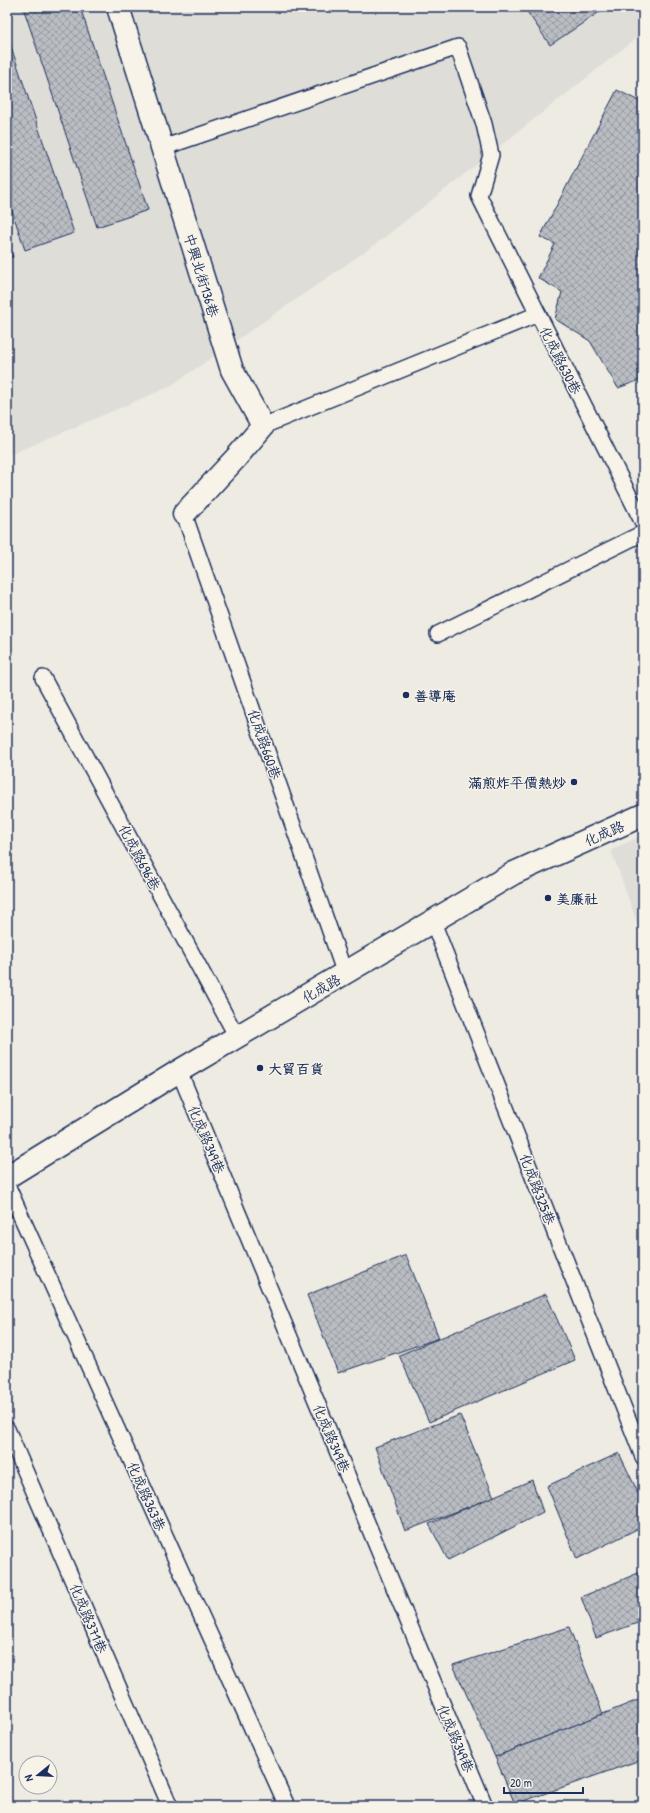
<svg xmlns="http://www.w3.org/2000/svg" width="650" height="1813" font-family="'Patrick Hand','LXGW WenKai TC',sans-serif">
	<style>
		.built { fill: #deddd8 }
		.building { fill: url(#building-cross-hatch); stroke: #1b2f5e }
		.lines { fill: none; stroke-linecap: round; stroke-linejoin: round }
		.lane-casing { stroke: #1b2f5e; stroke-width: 18 }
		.street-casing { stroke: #1b2f5e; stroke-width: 25 }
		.secondary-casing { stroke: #1b2f5e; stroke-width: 25 }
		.lane { stroke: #f7f3e8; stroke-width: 15 }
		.street { stroke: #f7f3e8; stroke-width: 22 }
		.secondary { stroke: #f7f3e8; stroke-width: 22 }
		.poi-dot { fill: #1b2f5e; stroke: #f7f3e8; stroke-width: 1.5 }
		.labels { text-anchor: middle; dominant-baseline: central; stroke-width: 3; stroke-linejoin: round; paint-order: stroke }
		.street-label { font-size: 14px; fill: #1b2f5e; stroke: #f7f3e8 }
		.poi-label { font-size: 14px; font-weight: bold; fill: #1b2f5e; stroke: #f7f3e8; text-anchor: start }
	</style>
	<defs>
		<pattern id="building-cross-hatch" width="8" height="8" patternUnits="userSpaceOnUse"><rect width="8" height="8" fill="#babdc2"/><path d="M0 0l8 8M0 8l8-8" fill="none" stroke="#969aa1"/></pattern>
	</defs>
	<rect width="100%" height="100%" fill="#eeebe2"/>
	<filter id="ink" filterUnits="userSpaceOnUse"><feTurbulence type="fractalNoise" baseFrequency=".025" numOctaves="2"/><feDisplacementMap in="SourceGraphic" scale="8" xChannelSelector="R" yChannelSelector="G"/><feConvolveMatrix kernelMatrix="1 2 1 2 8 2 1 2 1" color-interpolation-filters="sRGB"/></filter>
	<g filter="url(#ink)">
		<g class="built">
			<polygon points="7,7 643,7 643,33 376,244 169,387 7,456"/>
			<polygon points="643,835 643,939 611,850"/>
		</g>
		<g class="building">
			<polygon points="23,7 80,7 148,210 97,227"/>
			<polygon points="524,7 607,7 550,45"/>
			<polygon points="7,35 74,233 25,250 7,196"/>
			<polygon points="617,90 643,103 643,379 618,388 590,341 555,319 562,292 538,278 555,244 540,237"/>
			<polygon points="7,239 13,257 7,258"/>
			<polygon points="406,1255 439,1338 338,1373 307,1295"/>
			<polygon points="546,1294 575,1360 429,1422 399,1355"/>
			<polygon points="460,1415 494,1497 405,1531 375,1447"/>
			<polygon points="619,1453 643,1503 643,1526 577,1559 547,1486"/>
			<polygon points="532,1480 543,1512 448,1560 429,1524"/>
			<polygon points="643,1571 643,1621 596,1638 581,1597"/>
			<polygon points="569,1627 603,1714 495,1757 453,1665"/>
			<polygon points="643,1698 643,1759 515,1804 495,1757"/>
		</g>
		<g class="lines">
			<g class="lane-casing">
				<g id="lane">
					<polyline points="162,148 458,47 484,124 491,155 479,196 643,523"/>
					<polyline points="263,426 538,314"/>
					<polyline points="184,514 345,974"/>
					<polyline points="438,634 643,533"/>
					<polyline points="43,678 237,1037"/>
					<polyline points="433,922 643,1457"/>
					<polyline points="179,1071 485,1806"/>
					<polyline points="7,1185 287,1806"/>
					<polyline points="7,1429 170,1806"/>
				</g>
			</g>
			<g class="street-casing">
				<polyline id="street" points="118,7 232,370 263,426 235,459 184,514"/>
			</g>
			<g class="secondary-casing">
				<polyline id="secondary" points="7,1177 179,1071 514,873 643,815"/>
			</g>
			<use href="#lane" class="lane"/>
			<use href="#street" class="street"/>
			<use href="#secondary" class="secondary"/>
		</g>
	</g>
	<g class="poi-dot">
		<circle cx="406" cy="695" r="4"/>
		<circle cx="574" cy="782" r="4"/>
		<circle cx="548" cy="898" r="4"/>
		<circle cx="260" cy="1068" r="4"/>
	</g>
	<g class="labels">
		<g class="street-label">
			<text transform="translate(202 275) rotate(73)">中興北街136巷</text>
			<text transform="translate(561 360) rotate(63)">化成路630巷</text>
			<text transform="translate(265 744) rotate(71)">化成路660巷</text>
			<text transform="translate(604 833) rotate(-24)">化成路</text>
			<text transform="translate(140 857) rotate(62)">化成路696巷</text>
			<text transform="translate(321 988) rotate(-30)">化成路</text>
			<text transform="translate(207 1139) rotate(67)">化成路349巷</text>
			<text transform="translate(538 1189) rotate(69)">化成路325巷</text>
			<text transform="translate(332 1438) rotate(67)">化成路349巷</text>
			<text transform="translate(147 1496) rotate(66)">化成路363巷</text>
			<text transform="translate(89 1618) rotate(67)">化成路371巷</text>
			<text transform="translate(456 1738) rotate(67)">化成路349巷</text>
		</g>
		<g class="poi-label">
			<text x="414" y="695">善導庵</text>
			<text x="566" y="782" text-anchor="end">滿煎炸平價熱炒</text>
			<text x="556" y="898">美廉社</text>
			<text x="268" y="1068">大貿百貨</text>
		</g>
	</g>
	<rect width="650" height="1813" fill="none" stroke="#f7f3e8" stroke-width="24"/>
	<rect x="12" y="12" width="626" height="1789" fill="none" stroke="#1b2f5e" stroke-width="1.5" filter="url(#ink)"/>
	<g transform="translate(38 1775) rotate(252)"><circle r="19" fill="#f7f3e8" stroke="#9fa5b1"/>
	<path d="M0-3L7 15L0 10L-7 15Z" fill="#1b2f5e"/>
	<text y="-6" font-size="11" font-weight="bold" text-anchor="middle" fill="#1b2f5e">N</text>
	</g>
	<path d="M504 1787v6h79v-6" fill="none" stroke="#1b2f5e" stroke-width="2"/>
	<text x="510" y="1787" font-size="12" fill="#1b2f5e" stroke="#f7f3e8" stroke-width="3" paint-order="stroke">20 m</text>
</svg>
